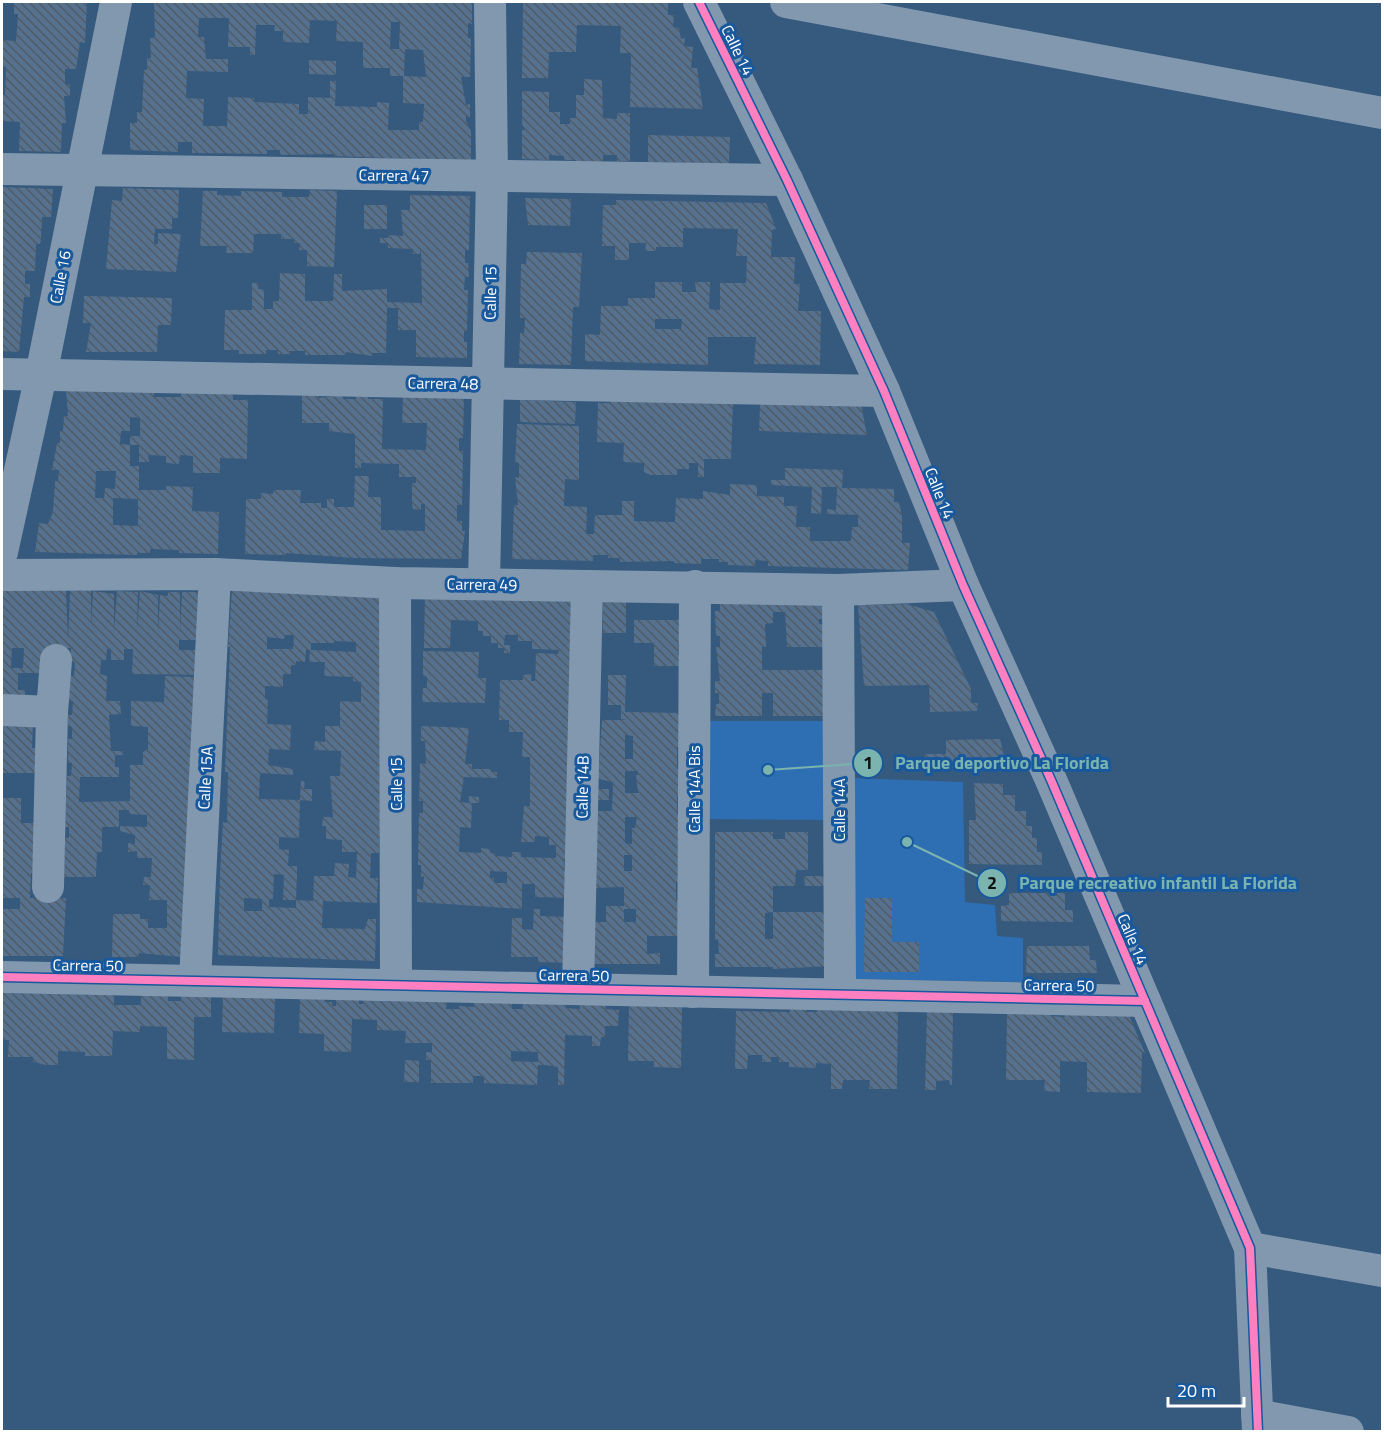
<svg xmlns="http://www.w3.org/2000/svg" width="1384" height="1433" font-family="'Titillium Web',sans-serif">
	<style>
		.park { fill: #2d6fb2 }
		.building { fill: url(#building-back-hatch); fill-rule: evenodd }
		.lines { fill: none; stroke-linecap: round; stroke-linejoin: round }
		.minor { stroke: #8198af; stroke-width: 32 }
		.cycleway-casing { stroke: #18589c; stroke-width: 11 }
		.cycleway { stroke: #ff80c0; stroke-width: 8 }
		.labels { text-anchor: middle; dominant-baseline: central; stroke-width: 6; stroke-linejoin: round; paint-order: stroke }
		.street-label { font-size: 16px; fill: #fff; stroke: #18589c }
		.leader { fill: none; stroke: #7bb4af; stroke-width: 2 }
		.callout-dot { fill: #7bb4af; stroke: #18589c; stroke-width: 2 }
		.mark-label { font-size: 18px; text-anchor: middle; font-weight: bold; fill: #111 }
		.callout-label { font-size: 18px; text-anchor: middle; font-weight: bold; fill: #7bb4af; stroke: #18589c; stroke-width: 6; stroke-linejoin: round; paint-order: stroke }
	</style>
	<defs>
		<pattern id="building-back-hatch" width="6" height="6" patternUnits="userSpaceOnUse" patternTransform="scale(1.5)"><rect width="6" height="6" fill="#55718e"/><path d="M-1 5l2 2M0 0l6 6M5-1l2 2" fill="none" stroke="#505b66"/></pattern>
	</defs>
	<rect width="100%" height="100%" fill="#36597e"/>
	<g class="park">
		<polygon points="706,721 831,721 831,820 706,819"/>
		<polygon points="849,778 963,782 965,902 995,905 997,936 1023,938 1023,982 851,979"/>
	</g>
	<g class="building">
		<polygon points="14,2 87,2 85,43 80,42 76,69 65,69 65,84 70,85 70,96 64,96 66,123 62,123 61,152 19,151 20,122 2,121 2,95 5,95 6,67 2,67 2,40 16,41 18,14 14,14"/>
		<path d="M154 2H472V24L468 23V38H471L470 77H461L466 105 470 104V117L466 116V121L471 131V161L334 156V154L280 155V150H267V154L192 153V142H178V152L130 150V123H137V112H142L144 70H147V58H151L150 38H155ZM199 18H229L228 47H250V55H255L256 25H275L274 31H283V42L309 43 310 20 337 21 336 41 363 42V68H390V76H404L405 49 423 50 426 77 403 76V103L424 104 423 122H419V130H388L389 103 377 102V107L335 106 336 81H330V98L308 97V114H299V104L254 102V98L228 97 227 126H203L204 99 186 98 187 71 228 72V59H206L204 37H198ZM391 22H400L399 49H390Z"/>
		<polygon points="523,2 668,2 668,15 674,15 673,27 679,28 681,39 685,38 684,46 693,47 691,68 697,68 703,109 630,107 631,53 620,53 621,26 577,25 576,52 549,52 548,78 522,78"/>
		<polygon points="309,60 336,61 336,75 309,74"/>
		<polygon points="584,79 602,80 603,118 617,119 617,113 630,113 630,161 617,161 617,155 603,155 603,163 576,162 576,160 564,160 564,156 549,155 549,160 522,159 522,130 525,130 522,124 522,91 549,92 549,112 560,112 560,124 570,124 570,118 576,118 576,95 584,95"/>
		<polygon points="648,135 730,137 729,164 648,162"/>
		<polygon points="3,187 53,189 51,217 42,217 41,239 40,244 36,244 35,271 25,271 25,284 30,284 30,297 24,297 19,352 2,351"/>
		<polygon points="123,188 179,190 178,218 172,218 172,229 155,229 154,244 158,244 158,233 181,234 176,272 106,269 112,200 122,201"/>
		<polygon points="310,190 337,191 334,267 307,266 307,250 299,250 300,243 294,243 294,239 281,239 281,234 254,234 253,253 226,253 227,246 200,246 203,191 217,191 217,195 241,196 241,191 282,192 282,197 309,197"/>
		<polygon points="410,195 470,196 469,250 465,250 465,263 468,263 469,277 465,277 464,290 468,290 467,331 464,331 464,342 467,342 467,358 416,357 416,330 398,330 398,308 387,308 386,353 372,353 372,356 346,352 346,355 305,355 305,351 290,351 290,354 278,354 278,350 266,350 266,354 239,354 239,350 224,350 225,310 252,310 252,283 258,283 258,289 264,289 264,309 273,309 273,301 279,301 280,273 305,274 305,301 333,301 334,274 342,274 342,291 387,289 387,302 422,303 421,249 420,254 413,254 413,249 388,248 388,243 380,243 380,238 388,238 388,235 403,236 401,210 410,210"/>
		<polygon points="525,198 571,199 570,226 528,225"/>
		<path d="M616 200 766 203 776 229 772 230 771 257H795L794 284H800L798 311H821L820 365 754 364 756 337H708V365L585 361V334L600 335 601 306H628V298H655V282H682V292H696L695 282H710L709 309 720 310V283H746L747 256H736L738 229 683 228V247H656V251H645L646 243H629V260H615V246H602L603 205H616ZM655 319H682L681 329H655Z"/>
		<rect x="364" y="205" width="23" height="24"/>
		<polygon points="527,252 582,253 579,307 573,307 571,365 519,364 520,333 524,333 525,318 520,318 521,264 526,264"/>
		<polygon points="84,296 172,298 171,325 158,325 157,352 86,352 91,323 83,323"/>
		<path d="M66 389 154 391V397H181V392L233 393V400H248L247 459 220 458V473H193V456L180 455 179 464 166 463V456L148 455 149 462H139V445H130V436H140V418L130 417V431H121L120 444 130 445V466H139V490H166V486L193 487 192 511 219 512 218 554 179 553V550L150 549V553H137V555L35 552 39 523 48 524 53 512 55 481H58L59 470H52L57 443H60V431H63L64 416H68ZM96 471H116L115 489 105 488 104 498H95ZM113 498 138 499V526L113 525Z"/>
		<polygon points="302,394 318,394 318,398 343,395 343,399 356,399 356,395 368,395 368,399 383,399 382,449 426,450 427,423 402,423 403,396 464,397 463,438 459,438 459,451 463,451 462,505 457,505 457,521 462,521 462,531 465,531 461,559 353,558 286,553 286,555 245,554 246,499 261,499 261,493 273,494 274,490 301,490 300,503 321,503 321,508 327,508 327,499 334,499 334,507 354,507 355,476 369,476 368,497 381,497 381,530 425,531 425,504 421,504 421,510 413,509 412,504 412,483 416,483 416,477 399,477 399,464 361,463 361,468 355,468 355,434 329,431 329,423 302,423"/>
		<polygon points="520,400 576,402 575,424 520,422"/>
		<polygon points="611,400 733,403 731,459 704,459 704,477 698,477 698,463 689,463 689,469 677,469 677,475 650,475 644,472 644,463 623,462 624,443 597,442 598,403 611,403"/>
		<polygon points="760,404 861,404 867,435 759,431"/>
		<polygon points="517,424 579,426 579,480 565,479 564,506 587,507 586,534 594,534 595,515 622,515 622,501 634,501 634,521 675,522 676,498 703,499 703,491 730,495 730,484 757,485 757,496 784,497 784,506 797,506 796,527 810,527 810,541 851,541 852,527 858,527 858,515 827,514 827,509 836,510 837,487 822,487 821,514 811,513 812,487 771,485 771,480 785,480 785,468 843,470 842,488 894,489 894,502 899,502 902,516 902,543 910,543 908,570 768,566 768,561 755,560 755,566 728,565 728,562 719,562 719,559 701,559 701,564 674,563 674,561 620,562 620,558 608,558 608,555 593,555 593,561 512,559 514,505 518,505 515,477 519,478 519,463 515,463"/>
		<path d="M82 588H91V626L93 591 114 594V631L117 591 138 592 137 631 140 591 158 595V633L160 595 168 596V592H180V633L182 592H201V640H179V650H200V675L132 674 133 649H124V660H111V649H107L106 660H101L100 674 107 676 106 701H120L121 714 109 715 111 751H123V755H115V767H119V777H80L79 802 130 801V765H143V752L148 749V727L131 726V701L164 702 165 676 195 677 192 958 139 953 138 957H112L113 914H140V919H148V928H167V900H149L150 885H143L144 877H151L152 858H137V851L128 852V843L135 844V835L120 831V826L147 827V815L129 814V810H119V827H102V852H97L96 877H64L65 838H69V827H65L67 776H71L72 763H68V739H72V727L68 726V715H72L73 701H68L69 676H74L75 662 71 661V648H47L45 673H18V690H25V698L2 697V590H66L68 641 70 590 82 591ZM12 648H24L23 668H11Z"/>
		<path d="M232 589 390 595 379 853H371L370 878H378L377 903 323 901 322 928 365 929 368 919H376L375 961 218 955 220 872 223 822 227 823 228 772H225L230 647H228ZM285 635H294L293 649H267V637L284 639ZM334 641 356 642V652L311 650V643H334ZM306 650H310L309 662H325L324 676 353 677V681L361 682V702L340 701V726H325V742L315 741 314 750 341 751 340 776H330L333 817H323L322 826H326V839L342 840V852H357L356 878 348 877 349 864 335 863 334 876H314L313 901 296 900V908L269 907V899H273L274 874 284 875 283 900H296L297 875V866H288L289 850 279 849V837L299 838 300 800 259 799 260 773 293 775V769L268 765 269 749 290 750 291 725 267 724 268 699H265V686L283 687V674H291V665H296V661L305 662ZM244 898 262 899V911H244Z"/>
		<path d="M425 593 584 597 569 858H564V871H572L571 898 535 897V884H522V909L417 902V889H423L424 876 421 877V865H418L419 813H423V801H419L420 763 426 764 425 741H421V726L469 728 465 764H472V769H491V772H497V778L464 777 460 802 469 803V796L479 797V803H472L471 828 460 827 459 852 481 853V848L490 849V853H495V856L512 857V852H521V857L556 858V845H549V837L535 836V842H521L524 806H530V757H522L523 732H509V720H499L500 680H523V675L532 674 531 681H535L536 653 558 654 559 650 532 649V641H518V635H505L504 645H510V653H504L505 648H498V643H491V636H483V631H478V621L451 620 450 648H424ZM490 871 507 872V883H494V878H490Z"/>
		<rect x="603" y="597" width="23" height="36"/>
		<polygon points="720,600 831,601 831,619 819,619 819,624 834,623 834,647 787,647 785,612 773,612 773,623 765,624 766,647 762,647 762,670 826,670 831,716 773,716 773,693 762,693 762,716 715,716 716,704 719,704 719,693 715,693 715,681 720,681 716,647 720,647 720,636 716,636 715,611 720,611"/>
		<polygon points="907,604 934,612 971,689 971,703 978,703 977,711 930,712 929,685 864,686 858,605"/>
		<polygon points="634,620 684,620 684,643 678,643 678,655 684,655 684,666 654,666 654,643 634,643"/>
		<polygon points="423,651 479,652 478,678 486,678 485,703 422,702 423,688 427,688 427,677 423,676"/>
		<path d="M608 675H626L625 712 683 713V747H677V769H683V796H677V815H683L682 882H676V900H682V936H647V954L660 953V964H593L594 922H606V906H624V887L594 888 596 811H612L613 782 598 779 602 720H627L621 719V705H608ZM625 735 633 736V759H625ZM625 771H638V775H636L638 793H625ZM625 817H637L635 828H632V844L625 843ZM624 855H632V871H624ZM624 909H636V922H624Z"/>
		<polygon points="2,722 33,723 32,748 41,748 40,773 2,773"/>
		<polygon points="1000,739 1007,768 925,768 925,754 946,754 946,740"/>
		<polygon points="301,781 305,781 304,789 312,789 312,801 300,800"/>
		<polygon points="974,783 1003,784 1003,795 1015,795 1015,811 1026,811 1026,826 1032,826 1032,838 1037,838 1037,852 1042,852 1042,865 969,864 969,820 976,820"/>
		<rect x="598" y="789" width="11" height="11"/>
		<polygon points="2,798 21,798 21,823 42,823 43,873 31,873 30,898 66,898 63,956 2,956 2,909 20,909 20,898 2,898"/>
		<polygon points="715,832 773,832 773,839 785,839 785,832 808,832 808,870 796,870 795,886 773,886 773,912 765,913 765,939 773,939 773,912 831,912 831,966 773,969 773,967 715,967 715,954 719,954 718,939 715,940"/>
		<polygon points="804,876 829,876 829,886 805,886"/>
		<polygon points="1009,893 1065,893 1065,910 1073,910 1073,922 1001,921 1001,906 1009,905"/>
		<polygon points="865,898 892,898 892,942 919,942 919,972 864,972"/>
		<polygon points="534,909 540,909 540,916 568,917 571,963 538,962 538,957 511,957 512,918 522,918 522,929 533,930"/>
		<polygon points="1027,946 1089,946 1090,960 1096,960 1097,973 1026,973"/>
		<polygon points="2,993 114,995 114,1005 141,1005 141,995 168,996 168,1001 181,1001 181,996 211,997 211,1017 194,1017 194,1060 167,1059 167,1027 140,1026 140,1032 113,1031 112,1056 85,1056 85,1052 58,1051 58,1065 46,1065 33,1062 33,1057 8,1057 9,1040 2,1040"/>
		<polygon points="223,995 275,996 274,1033 222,1032"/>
		<path d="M325 997V1002H332V1006H336V999L359 1000V1004H363V1000L447 1002 446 1009H459V1006L474 1007V1003H512V1009H522L523 1004H566V1008L580 1009V1005H606L605 1009 619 1010 618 1026H605V1037H601L600 1046H592V1036L565 1035 564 1085H558V1067L545 1065H538L537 1085 484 1083V1076H473V1083H431V1060H426V1052H432V1043H405L406 1031 377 1030V1020L352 1019 351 1052 324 1051V1034L299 1033 300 999ZM511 1051 538 1052V1062L511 1061Z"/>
		<polygon points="629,1005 682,1006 681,1068 654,1067 654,1061 628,1061"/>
		<polygon points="898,1007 897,1089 869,1089 870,1080 843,1080 842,1089 831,1089 831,1064 816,1063 816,1068 789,1067 789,1062 779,1062 779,1057 771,1057 771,1062 762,1062 762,1055 748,1055 747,1069 735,1069 736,1011 790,1012 790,1008 806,1008 806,1012 817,1012 817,1009"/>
		<polygon points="927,1011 953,1011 952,1085 950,1085 949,1080 936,1081 936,1090 925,1090"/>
		<polygon points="1127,1011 1145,1053 1142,1052 1141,1093 1087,1092 1087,1062 1060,1061 1060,1092 1044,1091 1045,1080 1006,1080 1007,1012 1050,1013 1051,1016 1065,1017 1065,1013"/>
		<polygon points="405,1060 419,1061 419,1082 404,1082"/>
	</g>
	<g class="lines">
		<g class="minor">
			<polyline points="699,2 787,180 884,391 963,585 1051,780 1250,1248 1258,1432"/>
			<polyline points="786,2 1382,113"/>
			<polyline points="2,169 787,180"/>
			<polyline points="2,374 884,391"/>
			<polyline points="2,552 41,375 116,2"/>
			<polyline points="2,575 215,574 395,583 838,590 963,585"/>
			<polyline points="395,583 396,985"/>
			<polyline points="484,584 492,176 490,2"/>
			<polyline points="2,710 52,712 56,660"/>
			<polyline points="48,887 52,712"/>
			<polyline points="2,977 1145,1001"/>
			<polyline points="195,981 215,574"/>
			<polyline points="578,989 587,586"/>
			<polyline points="693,992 695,586"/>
			<polyline points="838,994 840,982 838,590"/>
			<polyline points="1250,1248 1382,1271"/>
			<polyline points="1257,1415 1348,1432"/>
		</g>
		<g class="cycleway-casing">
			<g id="cycleway">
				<polyline points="699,2 787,180 884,391 963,585 1051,780 1250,1248 1258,1432"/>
				<polyline points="2,977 1145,1001"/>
			</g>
		</g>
		<use href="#cycleway" class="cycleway"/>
	</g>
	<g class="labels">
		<g class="street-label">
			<text transform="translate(738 50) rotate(64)">Calle 14</text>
			<text transform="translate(394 175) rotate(1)">Carrera 47</text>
			<text transform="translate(60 277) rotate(-79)">Calle 16</text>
			<text transform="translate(490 293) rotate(-89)">Calle 15</text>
			<text transform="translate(443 383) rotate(1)">Carrera 48</text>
			<text transform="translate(940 493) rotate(68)">Calle 14</text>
			<text transform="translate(482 584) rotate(1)">Carrera 49</text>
			<text transform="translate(205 778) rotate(-87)">Calle 15A</text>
			<text transform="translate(396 784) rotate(-90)">Calle 15</text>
			<text transform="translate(582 787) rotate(-89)">Calle 14B</text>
			<text transform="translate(694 789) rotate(-90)">Calle 14A Bis</text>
			<text transform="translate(839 810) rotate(-90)">Calle 14A</text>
			<text transform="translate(1133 939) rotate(67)">Calle 14</text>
			<text transform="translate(88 965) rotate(1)">Carrera 50</text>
			<text transform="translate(574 975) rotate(1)">Carrera 50</text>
			<text transform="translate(1059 985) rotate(1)">Carrera 50</text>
		</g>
	</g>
	<path class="leader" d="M768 770L868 763M907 842L992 883"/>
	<g class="callout-dot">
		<circle cx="768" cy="770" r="6"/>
		<circle cx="907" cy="842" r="6"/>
		<circle cx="868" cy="763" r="15"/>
		<circle cx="992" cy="883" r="15"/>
	</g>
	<g class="mark-label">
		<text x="868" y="769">1</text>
		<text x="992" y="889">2</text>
	</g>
	<g class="callout-label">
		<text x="1002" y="769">Parque deportivo La Florida</text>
		<text x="1158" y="889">Parque recreativo infantil La Florida</text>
	</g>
	<rect width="1384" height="1433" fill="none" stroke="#ffffff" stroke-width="6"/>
	<path d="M1168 1397v9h76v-9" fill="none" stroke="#ffffff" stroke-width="3"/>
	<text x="1177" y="1397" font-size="18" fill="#ffffff" stroke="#18589c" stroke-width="4.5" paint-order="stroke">20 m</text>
</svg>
